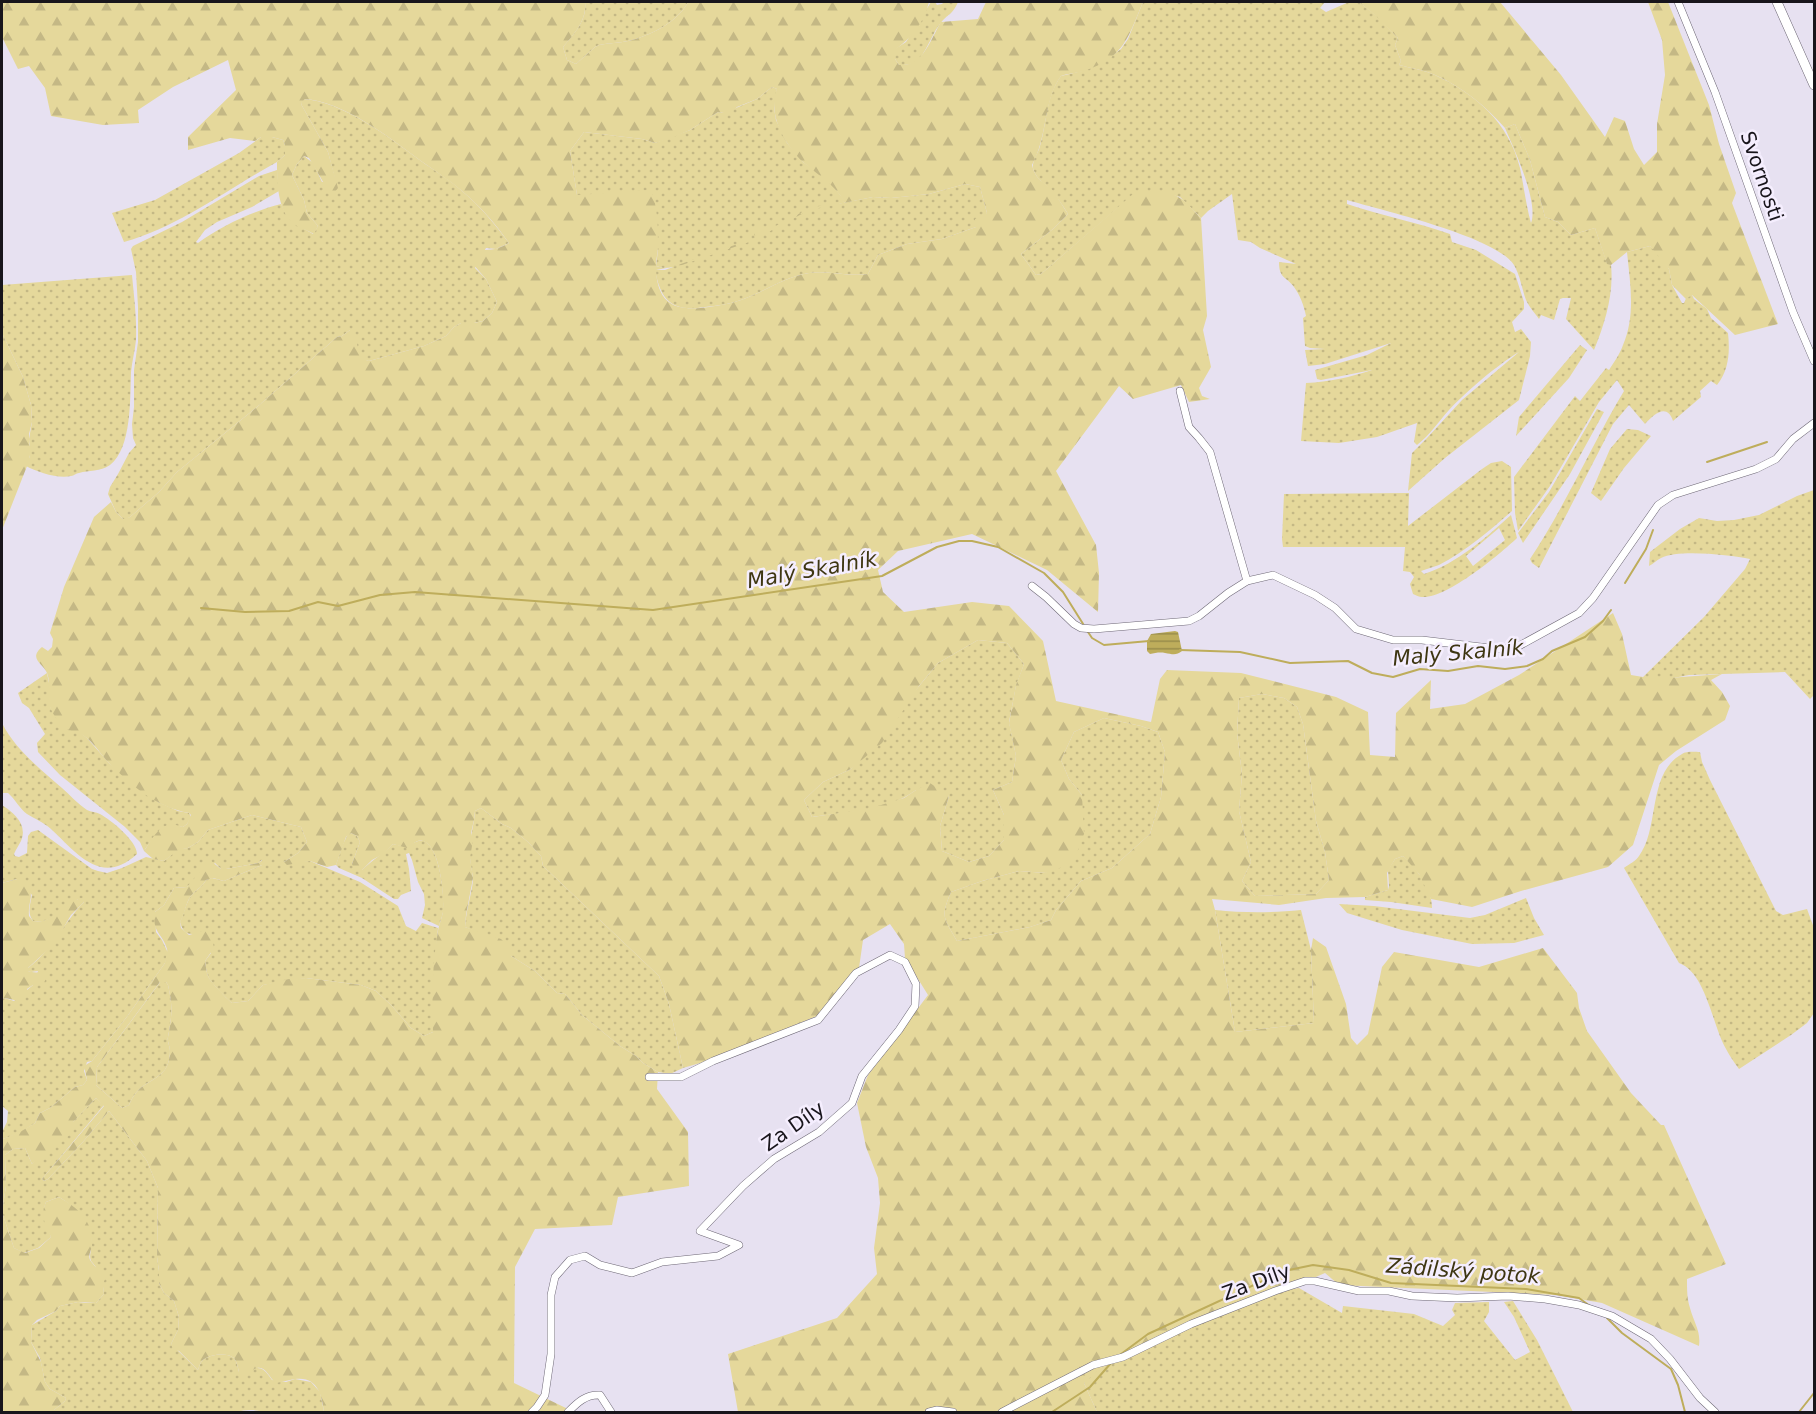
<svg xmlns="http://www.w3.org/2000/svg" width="1816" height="1414" font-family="'DejaVu Sans',sans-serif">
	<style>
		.grass { fill: url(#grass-dots); fill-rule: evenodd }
		.forest { fill: url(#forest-firs); fill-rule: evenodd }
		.water { fill: url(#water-rules) }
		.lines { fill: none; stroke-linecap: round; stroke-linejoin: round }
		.stream { stroke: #bead5b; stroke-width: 2 }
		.street-casing { stroke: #6e6876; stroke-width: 8 }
		.secondary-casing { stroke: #6e6876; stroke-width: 10 }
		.street { stroke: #fff; stroke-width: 7 }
		.secondary { stroke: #fff; stroke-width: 9 }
		.labels { text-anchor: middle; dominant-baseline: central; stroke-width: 5; stroke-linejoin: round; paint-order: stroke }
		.street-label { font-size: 20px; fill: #18151b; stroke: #f5eefe }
		.water-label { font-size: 21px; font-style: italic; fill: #3e3612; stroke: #f5eefe }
	</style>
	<defs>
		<pattern id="grass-dots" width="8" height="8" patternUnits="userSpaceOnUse" patternTransform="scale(1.5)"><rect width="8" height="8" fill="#e5d89b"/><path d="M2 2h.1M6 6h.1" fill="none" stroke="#c4b885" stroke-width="1.8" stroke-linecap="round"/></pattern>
		<pattern id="forest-firs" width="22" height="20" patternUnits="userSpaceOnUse" patternTransform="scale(1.5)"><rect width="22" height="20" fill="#e5d89b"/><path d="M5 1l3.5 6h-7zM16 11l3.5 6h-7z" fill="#c4b885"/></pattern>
		<pattern id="water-rules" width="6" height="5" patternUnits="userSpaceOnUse" patternTransform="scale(1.5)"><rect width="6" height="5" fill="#bead5b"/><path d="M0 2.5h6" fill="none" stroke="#998c4a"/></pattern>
	</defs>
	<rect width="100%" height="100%" fill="#e7e1f1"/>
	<g class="grass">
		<path d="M585 2H688C678 22 650 36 628 41 619 43 609 43 599 45L595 47 576 64 567 60 563 47C575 33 587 20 585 2Z"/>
		<path d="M931 2H935L937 5 942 4 944 2H958C952 16 948 13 940 24 933 32 925 55 917 61 911 65 905 65 899 65L895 59V49L906 42Z"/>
		<path d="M1143 2H1325L1320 8 1326 12 1349 2H1359L1378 17 1398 38 1395 45 1401 61 1399 65C1411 68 1424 70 1435 75 1476 94 1509 123 1520 168 1524 187 1526 205 1531 223 1539 202 1514 149 1505 128L1515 124 1530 160 1545 217 1558 222 1571 235 1595 228 1607 263 1611 265C1614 294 1605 323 1594 350L1566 319 1571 298H1563L1560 299 1554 320 1541 315 1539 319C1535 313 1529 307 1526 300 1522 289 1520 275 1514 265 1497 237 1381 210 1347 200V204C1380 215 1416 222 1450 234L1452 242 1476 250 1515 274 1524 302V309L1512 322 1515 332 1521 329 1531 342 1530 356 1519 400 1445 458 1408 491 1412 453 1427 438 1462 400 1519 352C1497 365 1467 391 1449 410 1438 422 1430 435 1417 445L1414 442 1417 423 1377 437 1339 443 1301 441 1306 383C1329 382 1351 377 1372 370L1321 380 1317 379 1315 370 1367 355 1391 343 1325 364 1308 366 1305 350 1325 349 1310 348 1305 346 1303 318 1306 316C1304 306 1300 295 1294 287 1286 276 1279 279 1279 262L1296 264 1260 248 1251 242 1238 240 1232 194 1208 211 1201 218 1180 197 1161 192 1120 206 1041 274 1036 275 1021 254 1053 229 1068 214C1063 206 1058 198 1052 191 1045 183 1038 181 1034 171 1030 163 1038 154 1040 146 1047 122 1046 96 1061 76L1082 71 1109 58 1121 49 1128 39Z"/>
		<path d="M772 87 777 89 774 108 776 120 787 143 803 162 829 181 845 201 837 204 873 197 891 198 929 194 965 184 980 187 987 213 976 227 942 239 907 244 878 255 868 274C848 277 829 270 809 273 784 277 764 292 741 300 729 304 717 306 705 307 673 312 661 302 655 270H665L673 267 663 268 656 266 658 250 577 195 570 151 584 132 642 139 655 143 690 130 718 112 724 113 757 99Z"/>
		<path d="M303 99C343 101 390 138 421 161 435 171 450 180 462 191 480 206 495 224 509 243L496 249 486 248 475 268 486 279 497 302 492 313 483 321 474 323H461L454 327 446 336 424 346 369 361 364 360 360 357 350 330 342 336 337 337 257 407 177 472 159 492 130 517 124 520 116 512 108 494 110 487 118 474 129 453 136 445 133 438 132 424 134 407V370L138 342V307L136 272 131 249 133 246 182 222 259 176 277 170 279 191 252 207 217 222 205 230 196 242 198 243C221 226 253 211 281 204L286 214 294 223 313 234 318 226 307 213 304 200 292 175 297 164 304 156 313 163 322 182 335 179 328 152 301 104Z"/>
		<path d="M261 137H272L283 140 285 145V155L277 162C228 189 177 228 124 242L112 213 155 200 239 153Z"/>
		<path d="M1650 246 1661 256 1669 269 1672 285 1682 303H1684L1687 296 1692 295 1694 299 1707 309 1711 318 1728 333C1730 352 1729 370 1717 385L1711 381 1700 391 1701 397 1673 421C1667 402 1653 415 1645 424L1629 405 1613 424 1539 568 1532 563 1530 559C1566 505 1591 446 1624 391L1617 380 1599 402 1550 486 1518 531 1515 513 1514 477 1575 396 1580 401 1606 368 1609 370C1614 362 1620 354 1623 345 1636 315 1630 283 1627 252Z"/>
		<path d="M132 275C134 297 137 319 136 340 135 351 132 361 131 372 130 398 132 448 110 465 100 472 89 470 79 473 76 473 74 476 71 476 58 479 37 472 26 466L30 456 29 439 32 422 31 405 23 377 2 333V285Z"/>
		<polygon points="1580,345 1587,350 1569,378 1516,436 1519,417"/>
		<polygon points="1597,409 1604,412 1570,474 1523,543 1518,533 1549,492"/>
		<polygon points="1627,429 1638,430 1651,436 1624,468 1601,501 1591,493 1610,449"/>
		<path d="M1502 461 1511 467 1512 511C1489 531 1466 551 1439 565 1433 567 1427 569 1421 571L1424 574C1458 563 1485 538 1511 515L1517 538C1499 555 1446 599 1422 597 1419 597 1416 595 1413 594L1410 584 1414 577 1410 572 1403 571 1405 547H1283L1282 539 1284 494 1409 493 1408 526 1482 469 1491 463ZM1499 528 1505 540 1473 566 1466 556Z"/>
		<path d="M1814 490V695L1810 699 1785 672 1689 675 1668 679H1641L1704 617 1745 569 1750 559C1730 555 1679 549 1661 558 1657 560 1653 564 1649 566L1650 552 1680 529 1699 518 1717 521 1734 520 1759 515 1797 496Z"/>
		<path d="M978 640 1007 643 1024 664 1016 686 1009 722 1016 756 1012 782 993 790 1004 815V840L989 856 969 862 942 851 940 826 949 796 916 790C887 812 846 812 812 817L804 800 823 782 851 769 938 663Z"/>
		<path d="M47 673 49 683 50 707 54 713 87 738 109 763 158 802 178 811 189 813 191 817 187 824 183 827C163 824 154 836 144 851L140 842 125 827 60 775 38 752 37 743 45 734 29 708 22 703 18 693Z"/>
		<polygon points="1262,694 1284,698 1297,707 1303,724 1316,821 1325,852 1329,880 1316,894 1255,896 1242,881 1251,862 1239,811 1242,774 1237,733 1239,698"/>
		<path d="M1104 718 1141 726 1158 732 1165 752 1161 797 1150 834 1112 868 1081 881 1056 910 1051 920 1030 927 957 941C944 918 940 918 951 892L982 881 1019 871 1046 873 1082 795 1069 779 1061 760 1074 732Z"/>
		<path d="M2 723C15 749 40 769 62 788 70 795 78 804 87 810 91 812 96 812 100 814 111 820 137 841 137 854 101 887 77 853 51 829 43 822 35 819 27 814 20 809 15 799 8 793H2Z"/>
		<path d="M1700 752 1702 762 1710 780 1776 911 1783 915 1807 909 1814 928V1013L1807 1023 1791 1035 1739 1069C1733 1061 1726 1050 1722 1041 1712 1019 1704 972 1679 963L1624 868C1629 864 1636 861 1639 856 1660 828 1647 773 1682 754 1686 751 1695 752 1700 752Z"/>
		<path d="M2 805C14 813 28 824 21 841 19 845 16 849 14 854L15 856 19 857 27 853 28 836 31 832 38 830 92 869 98 871 107 873 122 868 146 857 164 861 178 849 188 848 198 842 208 830 252 815 301 827 307 842 298 853 284 862 310 861 360 882 398 906 406 926 416 931 422 923 438 928 434 977 433 1032 424 1036 411 1028 392 1006 376 991 361 985 306 978 263 985 248 1001 232 1003C226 998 210 982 208 976 206 971 206 966 205 961L211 953 194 934C185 935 182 929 180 922 184 914 185 906 189 899 193 891 202 888 206 880L212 878 224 881 262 865V860L258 863 226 869H221L215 863 187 887 174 888 164 905 155 912 156 932 162 940 168 953 165 963 126 1018 92 1061 87 1062 84 1071 87 1080 83 1085 75 1087 50 1108 40 1113 35 1123 20 1133 3 1139 2 1132 7 1122 8 1111 2 1106V999L5 998 14 1001 33 985 38 971 31 972 28 971V968C52 950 64 922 84 902L78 899C66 908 49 925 33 921 27 913 30 905 32 895L17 879 2 883Z"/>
		<path d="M481 808 502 824 511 828 528 842 541 856 543 866 659 976 669 1004 683 1068 670 1074 658 1072 643 1063 636 1056 620 1046 582 1015 565 994 557 993 535 971 511 956 477 932 465 927C466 911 471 896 473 881 473 873 470 865 470 858 468 842 474 827 475 811Z"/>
		<path d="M351 833 357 836 360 842 352 864 362 870C372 860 383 854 393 844L407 847C412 844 418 839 424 841 440 847 445 898 443 912 442 917 440 922 439 926L422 918 425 905 424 894 418 882 412 860 409 853 406 854 409 869 411 891 401 895 398 899H394L362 878 339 868 336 865 343 844 348 834Z"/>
		<path d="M1403 856C1417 869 1432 888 1432 908L1391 902 1365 900V897L1388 890 1389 886 1388 870 1395 859Z"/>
		<polygon points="1526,898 1534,918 1544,935 1514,943 1472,944 1402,930 1376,922 1347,913 1339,904 1374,906 1470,918 1485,915"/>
		<path d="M1215 910C1244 913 1271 913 1301 910L1311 950 1314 1023 1235 1032Z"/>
		<path d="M161 981 166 982 168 985C173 1007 172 1015 168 1037 167 1042 170 1046 170 1051 170 1058 168 1068 162 1073 147 1086 139 1083 129 1105L122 1108 96 1085 97 1067Z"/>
		<path d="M96 1098 104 1105 42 1179 44 1181 48 1179 82 1143 109 1111 147 1161 158 1188 157 1257 159 1271V1283L164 1293 174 1301 179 1317 178 1330 171 1344 198 1370C199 1367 200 1363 202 1361 208 1354 227 1352 234 1358 237 1362 238 1368 239 1372 257 1369 260 1362 272 1380L286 1382 295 1379 311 1382 320 1392 324 1412H262C254 1409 245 1410 236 1412H54V1410L65 1401 66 1398 50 1389 45 1382 40 1358 31 1342 32 1325 56 1311 60 1306 78 1302 85 1303H96L104 1294C103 1283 99 1269 91 1261 89 1255 91 1253 91 1247 94 1224 77 1208 59 1197L46 1202C41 1214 47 1225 51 1237L38 1248 24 1253 14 1248 2 1212 6 1186 5 1155 13 1149 25 1148 32 1164Z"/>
		<polygon points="1299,1288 1342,1313 1343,1306 1414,1314 1443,1326 1455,1315 1452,1310 1455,1303 1489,1302 1489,1312 1484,1321 1515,1360 1530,1352 1514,1317 1504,1302 1513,1301 1537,1340 1573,1412 1097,1412 1084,1383 1087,1378 1102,1367 1136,1354 1183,1330 1286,1290"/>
	</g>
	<g class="forest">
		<path d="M2 2H585C587 20 575 33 563 47L567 60 576 64 595 47 599 45C609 43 619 43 628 41 650 36 678 22 688 2H929C924 23 912 37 895 50V59L899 65C923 67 930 40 941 22L978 19 986 2H1143C1128 37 1125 57 1084 71 1077 73 1069 73 1061 76 1043 101 1048 136 1032 165 1036 181 1044 181 1054 192 1059 199 1063 207 1068 214L1053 229 1021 254 1036 275 1041 274 1133 194C1148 190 1167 190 1180 198 1188 202 1194 212 1201 218L1207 316 1203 330 1211 367 1199 388 1202 396 1210 399 1189 402 1181 385 1133 399 1119 386 1056 471 1096 545 1099 573 1098 612 1047 570 972 534 898 551 878 570 883 592 904 612 972 602 1009 606 1043 641 1056 701 1151 722 1160 679 1167 670 1241 673 1336 697 1368 712 1370 755 1395 757 1396 713 1431 680 1430 709 1465 704 1519 675 1613 613 1622 634 1631 675 1655 679 1722 674 1711 680 1722 692 1730 706 1725 720 1676 751 1659 765 1633 845 1608 867 1521 891 1472 907 1431 899 1419 874 1403 856 1395 859 1387 873 1388 890 1365 897 1326 898 1279 905 1212 899 1215 910 1235 1032 1314 1023 1311 950 1313 938 1326 947 1346 1004 1351 1038 1357 1045 1368 1034 1382 967 1394 952 1479 967 1543 948 1577 993 1579 1008 1587 1031 1631 1093 1661 1125H1664L1726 1264 1687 1279C1687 1289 1687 1299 1690 1308 1694 1323 1701 1331 1699 1346L1602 1303 1557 1295 1339 1285 1325 1273 1286 1290 1183 1330 1102 1367 1084 1383 1097 1412H738L728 1354 837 1318 877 1274 874 1248 880 1203 878 1178 866 1147 857 1103 868 1075 928 995 905 958 904 944 890 924 863 940 859 968 817 1016 707 1061 683 1068 669 1004 659 976 543 866 541 856 528 842 511 828 502 824 481 808 475 811 474 820 471 833 473 840 470 858 473 878 466 915 465 927 501 939 509 947 511 956 535 971 557 993 565 994 582 1015 620 1046 636 1056 643 1063 658 1072 657 1089 688 1132 689 1186 618 1197 612 1225 535 1229 515 1267 514 1383 568 1409V1412H324C322 1396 318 1376 295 1379 288 1380 283 1382 276 1383 269 1378 266 1366 257 1368 252 1369 249 1374 244 1376L239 1372C238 1368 237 1362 234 1358 227 1352 208 1354 202 1361 200 1363 199 1367 198 1370L179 1351 173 1349 171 1344 178 1330 179 1317 174 1301 164 1293 159 1283V1271L157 1257 158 1188 147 1161 109 1111 82 1143 48 1179 44 1181 42 1179 104 1106 96 1098 73 1122 72 1133 32 1164 25 1148 13 1149 5 1155 6 1186 2 1212 14 1248 25 1253 39 1248 51 1237C45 1225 40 1215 46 1202L59 1197C79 1209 93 1220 92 1246 91 1251 88 1255 90 1260 94 1266 101 1271 105 1279L103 1284 104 1294 96 1303 78 1302 60 1306 56 1311 37 1320 32 1325 31 1342 41 1362 45 1382 50 1389 66 1398 65 1401 54 1410V1412H2V1136L3 1139 20 1132 35 1123 40 1113 50 1108 75 1087 83 1085 87 1080 84 1066 92 1061 126 1018 165 963C165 958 168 954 167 949 162 932 152 934 155 912L164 905 174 888 187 887 207 863 211 861 221 869H226L258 863 263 860 262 865 224 881 213 878 206 880C202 888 193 891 189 899 185 906 185 914 180 922L181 928 189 935 206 930 211 933 214 948 205 961C206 966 206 971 208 976 210 981 226 998 232 1003L248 1001 263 985 289 979 306 978 361 985 376 991 392 1006 411 1028 424 1036 433 1032C432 999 432 964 438 931 439 924 443 916 443 909 444 894 440 846 423 841 417 839 412 845 407 848L393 844 383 854 372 860 362 870H359L353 867 352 864 360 842 357 836 351 833 346 837 336 865 327 867 310 861 287 865 284 862 298 853 307 842 301 827 252 815 208 830 198 842 188 848 178 850 164 861 153 859 144 851C150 842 157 828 168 825 172 823 178 826 183 827L187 824 191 815 189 813C156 807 133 787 109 763 102 756 96 746 88 739 79 730 65 733 58 721 55 717 51 710 49 705 47 695 51 683 47 673 43 663 28 659 42 647L48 651 52 647 53 639 50 633 64 587 94 517 111 502 116 512 123 519 130 517 159 492 177 472 257 407 337 337 342 336 350 330H354C358 341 356 358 369 361L424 346 446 336 454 327 461 323H474L483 321 492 313 497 302 486 279 471 262C477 247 482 251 495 249 499 248 505 245 509 243 495 223 480 206 462 191 449 180 435 171 421 161 390 138 343 101 304 99L301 104 328 152 338 188 334 193 329 192 309 158 304 156 297 164 292 175 304 200 307 213 318 226 314 234C310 232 306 230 301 228 277 218 277 184 277 162L285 155V145L283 140 272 137H261L255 141 230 138 188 150V137L236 90 228 60 173 87 138 110 139 123 103 125 51 116 45 88 29 66 18 69 2 37ZM772 87 777 89C767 114 785 145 803 162 819 176 833 183 844 201L810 208 766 231 762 228 756 229 754 233 755 238 749 240 675 266 663 268 656 266C656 259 658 253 658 247 658 228 658 207 651 190L577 195 570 151 584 132 642 139 655 143 669 139 690 130 718 112 729 114 737 107 757 99ZM965 184 980 187 987 213 975 219 976 227 942 239 907 244 878 255 868 274C848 277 828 270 809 273 784 277 764 292 741 300 730 304 720 305 709 307 678 311 658 307 656 270L682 265 752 241 809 210 873 197 891 198 929 194ZM978 640 1007 643 1024 664 1016 685 1009 723 1016 756 1012 782 993 790 1004 815V840L989 856 969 862 942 851 940 826 949 796 930 783 916 790 904 798 868 809 812 817 804 800 823 782 851 769 882 743 919 686 938 663ZM1262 694 1284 698 1297 707 1303 724 1316 821 1325 852 1329 880 1316 894 1255 896 1242 881 1251 862 1239 811 1242 774 1237 733 1239 698ZM1104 718 1141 726 1158 732 1165 752 1161 797 1150 834 1112 868 1081 881 1056 910 1051 920 1030 927 957 941C944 918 940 918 951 892L982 881 1019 871 1046 873 1073 863 1084 834 1082 795 1069 779 1061 760 1074 732ZM160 982H166L168 985C173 1007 172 1015 168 1037 167 1042 170 1046 170 1051 170 1057 168 1068 162 1073 147 1086 139 1083 129 1105L122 1108 96 1085 97 1067Z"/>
		<path d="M1359 2H1500L1561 75 1605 137 1614 117 1625 121 1634 149 1644 165 1657 152V124L1665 75 1662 40 1648 2H1668L1709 105 1719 144 1736 193 1732 203 1778 324 1735 335 1692 295 1686 299 1672 285 1669 269 1650 246 1627 252 1611 265 1607 264 1595 228 1571 235 1558 222 1545 217 1530 160 1515 124 1505 128C1486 106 1462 87 1435 75 1424 70 1411 68 1399 65L1401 61 1395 45 1398 38 1376 16Z"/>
		<polygon points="2,333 23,377 31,405 32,422 29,434 29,444 31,449 29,461 2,530"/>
		<path d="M17 879H23C37 897 28 897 29 916L33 921C55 925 66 899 83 898L84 902 71 915 54 944 28 968V971C33 973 39 972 45 973L47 976 43 985H33L27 989V995L23 1002 5 998 2 999V883Z"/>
	</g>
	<path class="water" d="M1175 631 1178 632 1182 651C1176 656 1172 654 1165 653 1160 652 1155 653 1150 654L1147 651V641L1151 634Z"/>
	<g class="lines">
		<g class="stream">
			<polyline points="1707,462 1767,442"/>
			<polyline points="1625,583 1646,549 1653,530"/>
			<polyline points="201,608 245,612 289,611 318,602 338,606 380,595 415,592 653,610 882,576 937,547 959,541 972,541 998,547 1044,573 1063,592 1085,627"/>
			<polyline points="1088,632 1092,638 1104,645 1149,641"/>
			<polyline points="1180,650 1240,652 1290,663 1348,661 1372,673 1393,677 1420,669 1448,671 1478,666 1505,669 1527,666 1543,659 1552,651 1585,637 1603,621 1611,610"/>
			<polyline points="1607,1318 1622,1333 1671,1369 1678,1385 1685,1412"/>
			<polyline points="1117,1357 1148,1334 1284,1271 1313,1265 1349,1270 1391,1283 1526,1289 1579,1298 1590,1306"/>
			<polyline points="1048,1412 1052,1412 1090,1387 1111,1363"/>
			<polyline points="1799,1412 1814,1393"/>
		</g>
		<g class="street-casing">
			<g id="street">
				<polyline points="1678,2 1715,92 1793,312 1814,361"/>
				<polyline points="1180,391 1189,427 1199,438 1210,452 1247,581"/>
				<polyline points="1032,586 1046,597 1074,624 1081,628 1094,629 1189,621 1199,616 1228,593 1247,581 1273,575 1315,595 1335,608 1356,629 1393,640 1422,640 1498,649 1517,647 1579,613 1593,598 1658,505 1673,495 1756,469 1776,459 1793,439 1814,423"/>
				<polyline points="532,1412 537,1407 545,1395 551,1354 551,1295 555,1277 570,1260 585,1256 600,1265 632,1273 662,1262 718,1256 739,1245 700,1231 743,1186 774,1159 819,1132 852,1103 862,1076 899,1030 915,1006 916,984 905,962 890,955 856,973 818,1020 713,1061 681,1077 649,1077"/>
				<path d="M568 1412C577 1403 586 1394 600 1395L611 1412"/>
				<polyline points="929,1412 937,1410 953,1412"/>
				<polyline points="1002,1412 1093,1365 1123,1357 1191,1324 1275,1291 1305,1281 1315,1281 1359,1291 1389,1291 1412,1296 1457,1298 1508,1296 1545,1299 1579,1305 1612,1316 1651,1339 1670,1359 1700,1398 1715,1412"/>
			</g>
		</g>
		<g class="secondary-casing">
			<polyline id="secondary" points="1777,2 1814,85"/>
		</g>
		<use href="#street" class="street"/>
		<use href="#secondary" class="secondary"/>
	</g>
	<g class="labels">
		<g class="street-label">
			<text transform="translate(1762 176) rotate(71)">Svornosti</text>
			<text transform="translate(793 1126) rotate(-35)">Za Díly</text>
			<text transform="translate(1256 1282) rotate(-20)">Za Díly</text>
		</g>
		<g class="water-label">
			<text transform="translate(812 570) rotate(-10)">Malý Skalník</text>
			<text transform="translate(1458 653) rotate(-5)">Malý Skalník</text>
			<text transform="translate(1463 1271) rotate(4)">Zádilský potok</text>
		</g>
	</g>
	<rect width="1816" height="1414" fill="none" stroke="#18151b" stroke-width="6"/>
</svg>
